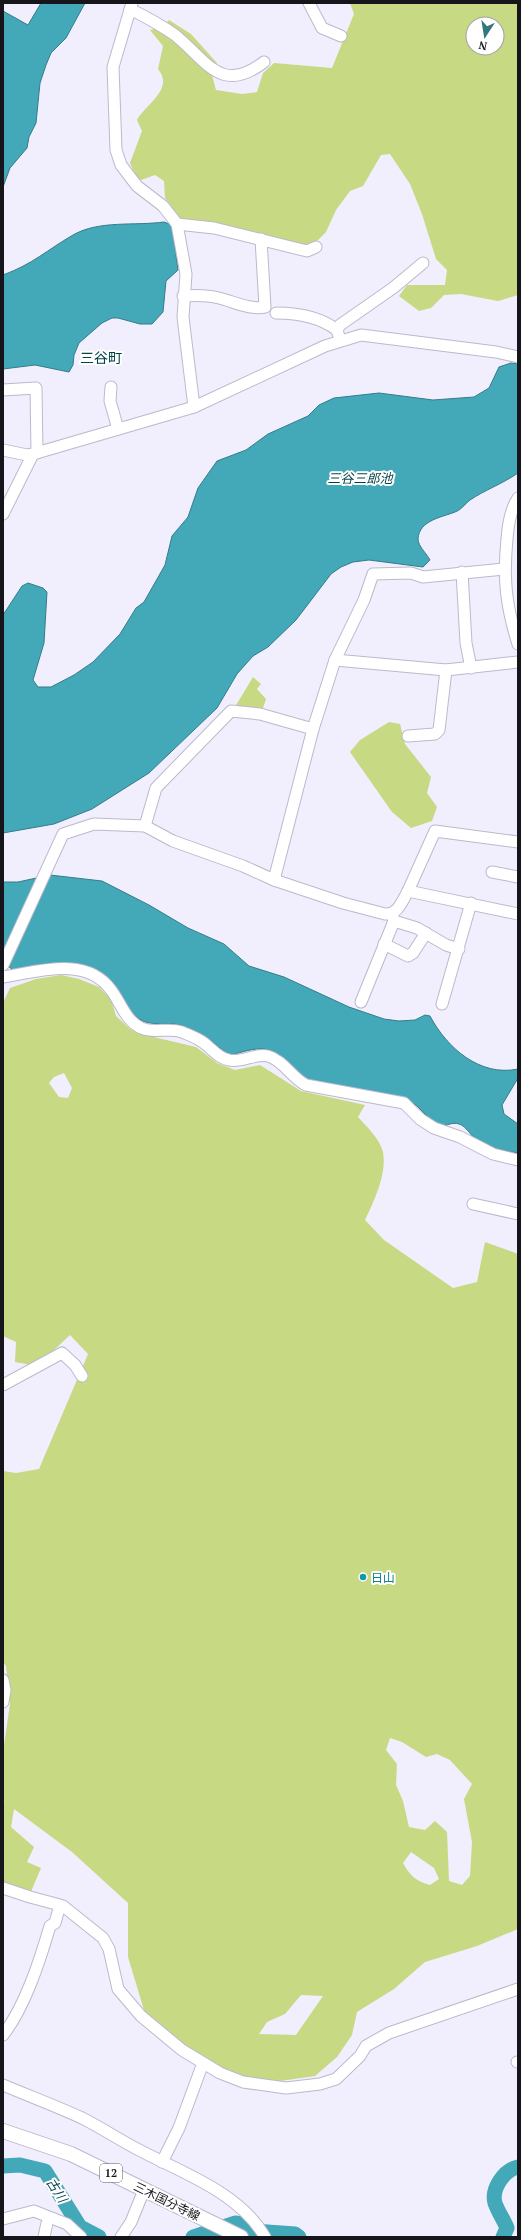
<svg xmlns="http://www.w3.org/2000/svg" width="521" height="2240" font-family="'PT Serif','Noto Sans JP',serif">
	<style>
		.green { fill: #c7d983; fill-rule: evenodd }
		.water { fill: #43a8b8; stroke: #367c89 }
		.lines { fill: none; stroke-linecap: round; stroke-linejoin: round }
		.river { stroke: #43a8b8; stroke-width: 15 }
		.minor-casing { stroke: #bcb9cb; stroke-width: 13 }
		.major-casing { stroke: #bcb9cb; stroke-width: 16 }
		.minor { stroke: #fff; stroke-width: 11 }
		.major { stroke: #fff; stroke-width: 14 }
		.culture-dot { fill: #0f9aa8; stroke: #fff; stroke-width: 1.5 }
		.labels { text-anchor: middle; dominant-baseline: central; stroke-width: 4; stroke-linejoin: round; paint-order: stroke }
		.shield { fill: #fff; stroke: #5d5b60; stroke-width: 1 }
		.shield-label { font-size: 11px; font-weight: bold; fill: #17151c }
		.culture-label { font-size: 12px; fill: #0d838f; stroke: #fff; text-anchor: start }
		.street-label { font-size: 12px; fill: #17151c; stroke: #fff }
		.water-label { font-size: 13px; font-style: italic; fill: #003f48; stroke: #fff }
		.quarter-label { font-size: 14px; fill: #01444a; stroke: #fff }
	</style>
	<rect width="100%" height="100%" fill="#f1eefd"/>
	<g class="green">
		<path d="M350 3H518V295L498 301 461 294 444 295 431 308 419 311 399 296 407 285H445L447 270 436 259 422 214 410 184 390 154 381 155 363 186 350 191 336 210 326 232 311 247 183 222 165 198 164 181 155 175 141 180 136 177 130 163 142 131 137 120C145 105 175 89 158 69L163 46 150 30 162 27 169 20 191 34 217 63 212 75 216 90 242 94 257 92 263 73 274 63 332 68 354 14ZM473 24H497V48H473Z"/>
		<polygon points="253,677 261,684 257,689 266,699 262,711 235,707"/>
		<polygon points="389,722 400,724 405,744 431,777 427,793 437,807 432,821 411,828 392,812 350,752 360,740"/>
		<path d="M61 975 79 979 99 987 111 999 116 1016 130 1029 141 1034 196 1047 217 1063 235 1070 260 1065 301 1091 365 1105 358 1117C366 1126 380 1139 383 1152 387 1174 374 1201 365 1220L384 1240 453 1288 477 1282 485 1242 518 1254V1929L477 1946 425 1962 394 1989 357 2012 352 2035 337 2057 315 2076 273 2082 247 2081 215 2069 147 2020 128 1957V1903L72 1852 14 1809 11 1827 34 1847 27 1862 41 1868 30 1894 3 1884V1802H5L3 1800V1752L10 1704 6 1666 3 1662V1471L16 1473 39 1469 88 1354 70 1335 37 1366 15 1362 16 1342 3 1336V1003L10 988 36 979ZM64 1073 72 1088 68 1098 59 1097 49 1083 54 1077ZM390 1738 402 1742 426 1757 437 1754 450 1760 472 1784 464 1799 472 1842 470 1876 462 1885 449 1881 447 1832 435 1821 425 1830 409 1827 403 1801 396 1785 397 1764 386 1750ZM411 1852 434 1868 439 1879 430 1885C416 1881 410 1876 403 1863ZM301 1995 323 1996 296 2035 259 2034 267 2022 285 2014Z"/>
	</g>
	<g class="water">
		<polygon points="41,3 85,3 66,38 51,53 46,65 40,83 36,123 29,137 27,148 10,168 3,187 3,11 28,25"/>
		<path d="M164 222 172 225 178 270 166 281 163 312 152 324H140L118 318H112L102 323 79 343 74 355 73 365 69 372 35 365 3 369V275C33 264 47 250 73 235 99 220 135 226 164 222Z"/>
		<path d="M511 363 518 364V473C502 484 485 490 470 500 465 504 461 510 455 512 443 517 419 520 418 539 418 546 427 554 430 560L423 567 369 560 353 562 341 567 331 574 296 620 268 647 253 656 237 674 217 708 149 773 92 809 54 824 3 833V615L22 586 28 583 43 588 47 592 44 643 33 680 38 687H51L74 675 93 662 120 634 136 608 144 602 165 565 172 536 188 517 198 488 217 461 246 450 268 434 308 416 319 405 334 398 379 393 433 400 474 397 489 388 499 367Z"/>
		<path d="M50 875 102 881 149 905 188 928 224 944 249 966 284 977 349 1007 384 1019 399 1021 415 1020 425 1015 430 1016C447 1048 480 1077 518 1069V1078L502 1105 504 1114 518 1124V1153C505 1151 490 1149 479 1142 466 1133 465 1117 444 1126L434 1123 417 1106 402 1097 306 1080C297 1074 298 1072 291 1065 271 1044 257 1047 232 1055 222 1051 218 1046 210 1040 204 1034 193 1030 186 1027 170 1020 153 1028 139 1019 127 1012 124 997 116 987 89 954 49 966 13 970L3 962V882H18Z"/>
	</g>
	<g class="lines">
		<g class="river">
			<polyline points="3,2166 20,2165 45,2171 80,2227 99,2237"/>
			<polyline points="193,2237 235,2223 243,2224 253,2231 295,2234 299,2237"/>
			<path d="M503 2237 507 2228C504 2220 498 2212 495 2203 491 2189 504 2170 518 2167"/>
		</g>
		<g class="minor-casing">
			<g id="minor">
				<polyline points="132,3 113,67 116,150 121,165 137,186 163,206 177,224 186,274 183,317 194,407 325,346 361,335 496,352 518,357"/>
				<polyline points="309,3 322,28 341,36"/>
				<path d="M130 9C146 17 161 25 175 35 207 61 221 95 264 62"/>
				<polyline points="177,224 214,228 307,251 316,247"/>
				<path d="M183 296C196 295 207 295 219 298 235 302 249 310 265 307L261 239"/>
				<path d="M276 313C296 313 320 317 337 330"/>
				<polyline points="340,340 337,330 340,325 393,288 423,263"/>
				<polyline points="111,387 110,401 118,429"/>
				<polyline points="3,390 36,388 37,453"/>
				<polyline points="3,450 27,455 33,454"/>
				<path d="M518 498C510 510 508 525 507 539 503 579 506 606 518 644"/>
				<polyline points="3,514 33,454 194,407"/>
				<polyline points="462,572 466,643 471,668"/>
				<polyline points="335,660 364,600 373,574 411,573 423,577 504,569"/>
				<polyline points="408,736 435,734 439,730 446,670"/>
				<polyline points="145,826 156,788 231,711 260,714 313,729"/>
				<polyline points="492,872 518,877"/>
				<polyline points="274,880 313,729 335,660 446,670 518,662"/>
				<polyline points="408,891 435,831 518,842"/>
				<polyline points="394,921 417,928 446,945 459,949"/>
				<polyline points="384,944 408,956 413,953 426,933"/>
				<path d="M3 965 63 834 94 824 145 826 173 841 243 866 274 880 343 903 385 914C398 915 402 901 408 891L518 914"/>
				<path d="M3 977C37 972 86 955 111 990 121 1003 125 1020 141 1028 154 1034 169 1027 182 1032 189 1035 198 1038 204 1043 212 1049 218 1058 229 1060 242 1063 255 1053 268 1056 283 1060 292 1078 306 1085L404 1103 420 1119 434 1128 460 1137 493 1154 518 1160"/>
				<polyline points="361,1002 394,921 392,914"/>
				<polyline points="442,1004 471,903"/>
				<polyline points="473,1204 518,1214"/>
				<polyline points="3,1385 62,1353 75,1365 82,1376"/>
				<polyline points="3,1680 5,1690 3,1702"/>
				<path d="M3 1888 30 1897 60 1905 55 1923 50 1926C40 1960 25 2007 3 2035"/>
				<polyline points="63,1906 103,1938 109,1949 118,1989 141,2016 182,2050 220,2073 243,2082 286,2088 320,2084 336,2079 360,2056 366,2046 389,2033 518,1989"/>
				<polyline points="517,2062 518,2062"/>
				<path d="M3 2085C29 2096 56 2106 82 2118 102 2128 121 2141 141 2151 183 2173 240 2193 265 2237"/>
				<polyline points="162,2162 179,2128 203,2063"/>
				<polyline points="3,2219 34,2211 67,2224 81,2237"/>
				<polyline points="44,2237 47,2223"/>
				<polyline points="121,2237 131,2222 144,2190"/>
			</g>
		</g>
		<g class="major-casing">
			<polyline id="major" points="3,2131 71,2154 241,2237"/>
		</g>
		<use href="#minor" class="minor"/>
		<use href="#major" class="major"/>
	</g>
	<circle class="culture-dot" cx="363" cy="1577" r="4"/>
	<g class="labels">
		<rect class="shield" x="100" y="2164" width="22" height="18" rx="3"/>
		<g class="shield-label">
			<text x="111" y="2173">12</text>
		</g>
		<g class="culture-label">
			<text x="371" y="1577">日山</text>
		</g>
		<g class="street-label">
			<text transform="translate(167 2201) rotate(26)">三木国分寺線</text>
		</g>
		<g class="water-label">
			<text x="360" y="478">三谷三郎池</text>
			<text transform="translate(57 2190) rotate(57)">古川</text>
		</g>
		<g class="quarter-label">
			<text x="101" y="357">三谷町</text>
		</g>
	</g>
	<rect width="521" height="2240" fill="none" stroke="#17151c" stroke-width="8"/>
	<g transform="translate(485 36) rotate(192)"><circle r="19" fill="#ffffff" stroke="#a2a1a4"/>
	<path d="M0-3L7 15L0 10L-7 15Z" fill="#307980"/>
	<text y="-6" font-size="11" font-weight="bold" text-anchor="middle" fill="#17151c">N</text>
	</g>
</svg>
